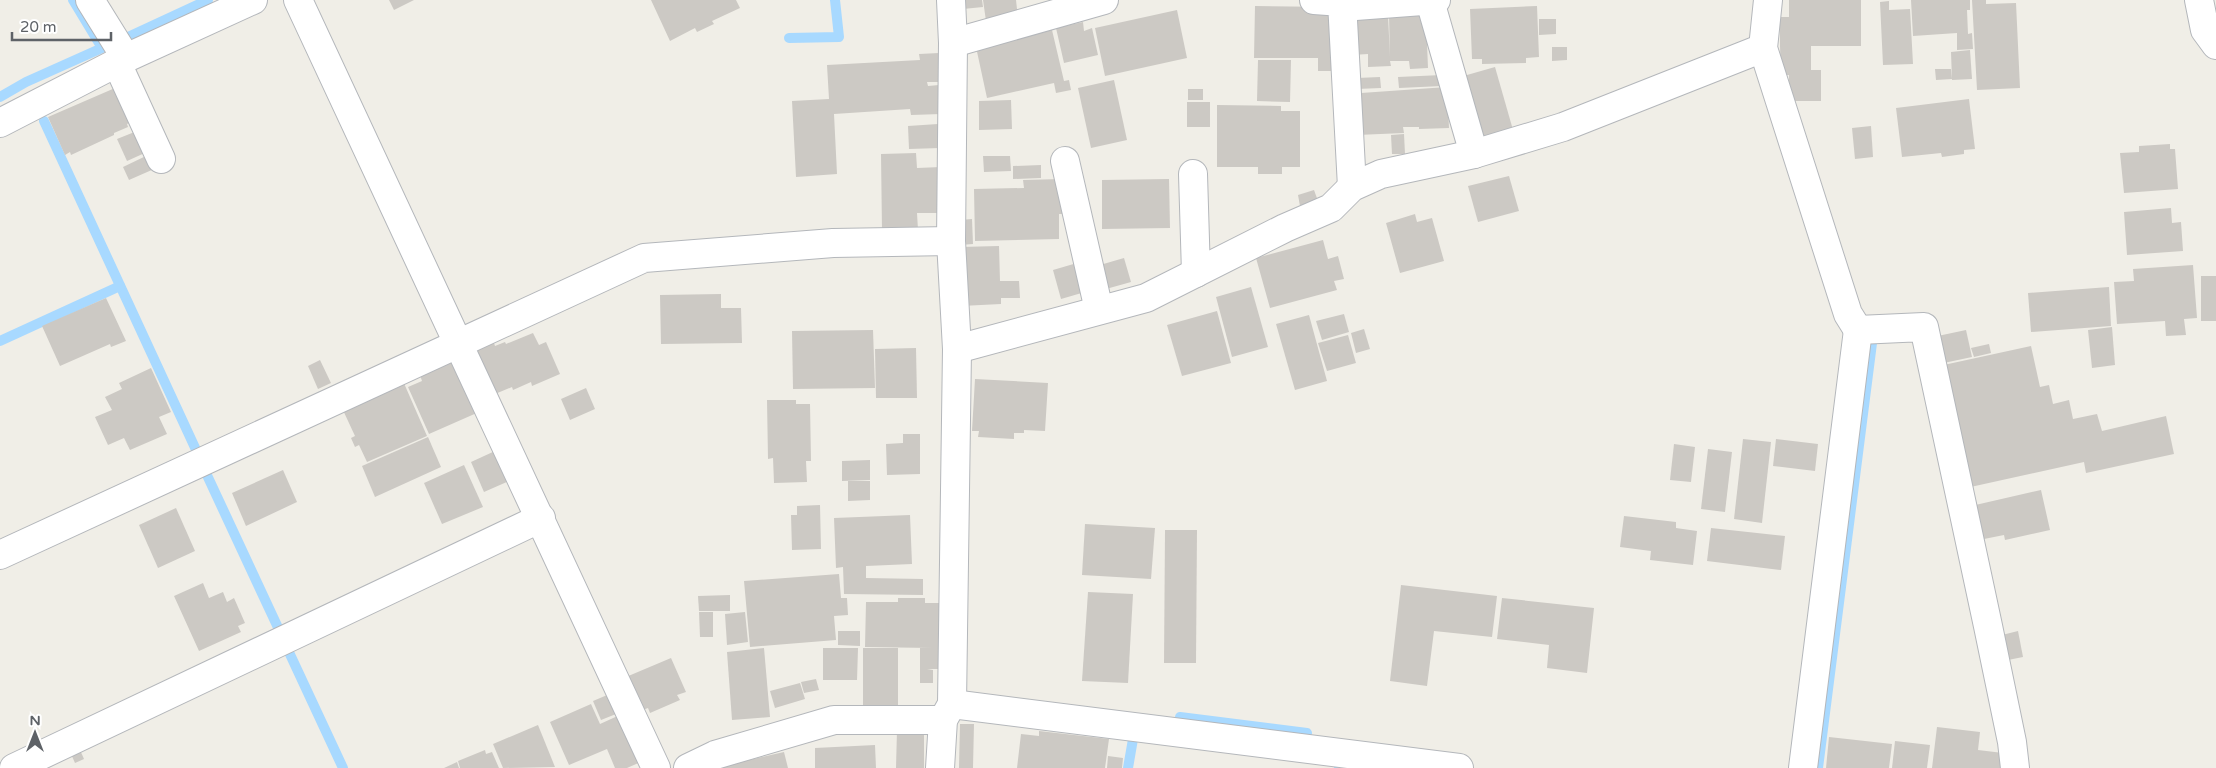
<svg xmlns="http://www.w3.org/2000/svg" width="2216" height="768" font-family="'Varela Round',sans-serif">
	<style>
		.lines { fill: none; stroke-linecap: round; stroke-linejoin: round }
		.stream { stroke: #a8d9ff; stroke-width: 10 }
		.building { fill: #ccc9c4 }
		.minor-casing { stroke: #b4b7bb; stroke-width: 30 }
		.minor { stroke: #fff; stroke-width: 28 }
	</style>
	<rect width="100%" height="100%" fill="#f0eee7"/>
	<g class="lines">
		<g class="stream">
			<polyline points="128,37 208,0"/>
			<polyline points="789,38 839,37 835,0"/>
			<polyline points="0,97 26,82 102,48 73,0"/>
			<polyline points="44,121 197,452"/>
			<polyline points="0,341 120,286"/>
			<polyline points="206,473 281,634"/>
			<polyline points="288,650 343,768"/>
			<polyline points="1180,717 1307,733"/>
			<polyline points="1339,767 1343,768"/>
			<polyline points="1128,768 1133,739"/>
			<polyline points="1818,768 1872,343"/>
		</g>
	</g>
	<g class="building">
		<polygon points="389,0 414,0 394,10"/>
		<polygon points="651,0 736,0 740,8 712,21 714,24 697,32 695,28 670,41"/>
		<polygon points="962,0 982,0 983,7 963,9"/>
		<polygon points="983,0 1016,0 1018,18 986,21"/>
		<polygon points="1789,0 1861,0 1861,46 1811,46 1811,70 1821,70 1821,101 1789,101 1789,75 1781,75 1780,46 1780,17 1789,17"/>
		<polygon points="1911,0 1970,0 1970,10 1967,10 1968,34 1972,33 1973,49 1957,50 1957,33 1913,36"/>
		<polygon points="1972,0 1986,0 1986,4 2016,3 2020,88 1977,90"/>
		<polygon points="1889,1 1889,10 1910,9 1913,64 1883,65 1880,2"/>
		<polygon points="1255,6 1331,7 1331,71 1318,71 1318,58 1254,58"/>
		<polygon points="1537,6 1539,57 1526,58 1526,63 1482,64 1482,59 1472,59 1470,9"/>
		<polygon points="1177,10 1187,58 1105,76 1095,28"/>
		<polygon points="1419,14 1420,20 1426,19 1428,68 1410,69 1409,61 1390,61 1391,66 1368,67 1368,54 1352,55 1351,25 1358,25 1357,17 1388,15 1390,57 1389,15"/>
		<polygon points="1539,19 1556,19 1556,34 1539,35"/>
		<polygon points="1083,22 1084,31 1092,28 1098,55 1064,63 1056,28"/>
		<polygon points="1052,30 1064,81 1069,80 1071,90 1056,93 1054,83 987,98 976,47"/>
		<polygon points="1552,47 1567,47 1567,60 1552,61"/>
		<polygon points="1970,50 1972,79 1952,80 1951,52"/>
		<polygon points="939,53 941,82 927,82 928,86 939,85 941,114 911,115 910,109 834,114 837,174 796,177 792,101 829,99 827,65 920,60 919,54"/>
		<polygon points="1258,60 1291,60 1290,102 1257,101"/>
		<polygon points="1495,67 1513,130 1478,140 1460,77"/>
		<polygon points="1935,69 1951,69 1952,79 1936,80"/>
		<polygon points="1442,75 1442,86 1399,88 1398,77"/>
		<polygon points="1380,77 1381,88 1357,89 1357,78"/>
		<polygon points="1114,80 1127,140 1091,148 1078,88"/>
		<polygon points="1447,87 1449,128 1419,129 1419,127 1403,127 1404,133 1357,135 1355,106 1362,106 1361,93"/>
		<polygon points="115,88 131,122 127,124 128,127 114,133 114,135 71,155 70,152 65,155 48,117"/>
		<rect x="1188" y="89" width="15" height="11"/>
		<polygon points="1969,99 1975,149 1964,150 1964,154 1942,157 1941,153 1902,157 1896,108"/>
		<polygon points="1011,100 1012,129 979,130 979,101"/>
		<rect x="1187" y="102" width="23" height="25"/>
		<polygon points="1217,105 1281,106 1281,111 1300,111 1300,167 1282,167 1282,174 1258,174 1258,167 1217,167"/>
		<polygon points="938,124 940,148 909,149 908,126"/>
		<polygon points="1871,126 1873,157 1855,159 1852,128"/>
		<polygon points="137,131 147,152 127,161 117,139"/>
		<polygon points="1404,134 1405,154 1392,154 1391,135"/>
		<polygon points="2170,144 2170,149 2175,149 2178,189 2124,193 2120,153 2139,152 2139,146"/>
		<polygon points="916,153 917,168 941,167 941,213 917,213 918,230 882,231 881,154"/>
		<polygon points="148,155 154,169 129,180 123,167"/>
		<polygon points="983,156 1010,156 1011,171 984,172"/>
		<polygon points="1041,165 1041,178 1013,179 1013,166"/>
		<polygon points="1509,176 1519,211 1478,222 1468,186"/>
		<polygon points="1062,179 1064,214 1059,214 1059,239 975,241 974,189 1024,188 1023,180"/>
		<polygon points="1169,179 1170,228 1102,229 1102,180"/>
		<polygon points="1314,190 1318,201 1300,206 1298,195"/>
		<polygon points="2171,208 2172,223 2181,222 2183,251 2127,255 2124,212"/>
		<polygon points="1415,214 1417,222 1432,218 1444,261 1400,273 1386,223"/>
		<polygon points="972,219 973,244 960,245 960,220"/>
		<polygon points="1323,240 1328,259 1338,256 1344,279 1334,281 1337,290 1270,308 1256,258"/>
		<polygon points="999,246 1000,281 1019,281 1020,298 1001,298 1001,304 961,306 960,247"/>
		<polygon points="1124,258 1131,282 1106,289 1100,265"/>
		<polygon points="1077,263 1085,292 1061,299 1053,270"/>
		<polygon points="2193,265 2197,318 2184,319 2186,335 2166,336 2165,321 2117,324 2114,282 2134,281 2133,269"/>
		<rect x="2201" y="276" width="15" height="45"/>
		<polygon points="1251,287 1268,347 1232,357 1216,297"/>
		<polygon points="2109,287 2111,326 2031,332 2028,293"/>
		<polygon points="721,294 721,308 741,308 742,343 661,344 660,295"/>
		<polygon points="106,298 126,341 111,347 110,344 60,366 42,326"/>
		<polygon points="1217,311 1231,363 1182,376 1167,325"/>
		<polygon points="1344,314 1349,332 1322,340 1316,321"/>
		<polygon points="1309,315 1327,381 1295,390 1276,324"/>
		<polygon points="2112,327 2115,365 2092,368 2088,330"/>
		<polygon points="1364,329 1370,349 1356,353 1351,333"/>
		<polygon points="873,330 875,388 793,389 792,331"/>
		<polygon points="1966,330 1972,357 1939,364 1933,337"/>
		<polygon points="533,333 539,345 546,342 560,374 532,386 531,382 513,390 512,387 495,394 472,352 494,343 495,346 505,342 506,344"/>
		<polygon points="1348,335 1356,363 1327,371 1318,343"/>
		<polygon points="1989,344 1991,353 1974,357 1971,348"/>
		<polygon points="2031,346 2040,387 2049,385 2053,404 2069,400 2073,419 2097,414 2102,431 2166,416 2174,454 2086,473 2084,462 1966,488 1939,366"/>
		<polygon points="916,348 917,398 876,398 875,349"/>
		<polygon points="320,360 331,383 318,389 308,366"/>
		<polygon points="451,361 454,367 458,365 479,412 429,434 408,387 422,381 420,375"/>
		<polygon points="151,368 171,412 159,417 167,434 130,450 124,438 108,445 95,417 112,410 105,397 122,389 119,383"/>
		<polygon points="975,379 1048,383 1045,431 1024,430 1024,433 1014,433 1014,439 978,437 979,431 972,431"/>
		<polygon points="403,381 427,436 367,462 359,445 355,447 351,438 355,436 342,408"/>
		<polygon points="586,388 595,409 570,420 561,399"/>
		<polygon points="767,400 796,400 796,404 810,404 811,461 806,461 807,482 774,483 773,458 768,459"/>
		<polygon points="903,434 920,434 920,474 887,475 886,444 903,443"/>
		<polygon points="428,437 441,467 375,497 362,466"/>
		<polygon points="1743,439 1771,442 1762,523 1734,519"/>
		<polygon points="1776,439 1818,444 1815,471 1773,466"/>
		<polygon points="1674,444 1695,447 1691,482 1670,480"/>
		<polygon points="1708,449 1732,452 1725,512 1701,509"/>
		<polygon points="495,451 509,481 484,492 471,462"/>
		<polygon points="870,460 870,480 842,481 842,461"/>
		<polygon points="464,465 483,507 442,524 424,483"/>
		<polygon points="283,470 297,502 246,526 232,493"/>
		<polygon points="848,481 870,481 870,500 848,501"/>
		<polygon points="2041,490 2050,530 2005,540 2004,535 1979,540 1971,506"/>
		<polygon points="820,505 821,549 792,550 791,515 797,515 797,506"/>
		<polygon points="176,508 195,551 158,568 139,525"/>
		<polygon points="910,515 912,564 866,566 866,578 923,579 923,595 844,594 843,567 836,568 834,518"/>
		<polygon points="1624,516 1676,522 1676,528 1697,531 1693,565 1650,560 1651,551 1620,547"/>
		<polygon points="1085,524 1155,528 1151,579 1082,575"/>
		<polygon points="1711,528 1785,536 1781,570 1707,561"/>
		<polygon points="1165,530 1197,530 1196,663 1164,663"/>
		<polygon points="839,574 841,598 847,598 848,615 834,616 836,640 750,647 744,581"/>
		<polygon points="203,583 209,598 223,592 227,602 234,598 245,623 238,626 241,632 199,651 174,596"/>
		<polygon points="1401,585 1497,596 1492,637 1434,631 1427,686 1390,681"/>
		<polygon points="1088,592 1133,594 1128,683 1082,681"/>
		<polygon points="730,595 730,611 699,611 698,596"/>
		<polygon points="898,598 925,598 925,603 942,603 941,669 927,669 933,670 933,683 920,683 920,648 932,648 865,647 866,602 898,602"/>
		<polygon points="1502,598 1594,608 1587,673 1547,668 1549,645 1497,639"/>
		<polygon points="699,612 713,612 713,637 700,637"/>
		<polygon points="745,612 748,642 727,645 725,614"/>
		<polygon points="838,631 860,631 860,646 838,645"/>
		<polygon points="2018,631 2023,657 2003,661 1998,636"/>
		<polygon points="764,648 770,717 732,720 727,652"/>
		<polygon points="823,648 858,648 857,680 823,680"/>
		<rect x="863" y="648" width="35" height="60"/>
		<polygon points="671,658 686,692 677,695 680,700 650,713 648,708 640,711 626,677"/>
		<polygon points="816,679 819,690 804,693 801,682"/>
		<polygon points="800,683 805,699 775,708 770,691"/>
		<polygon points="612,693 621,712 601,720 593,701"/>
		<polygon points="591,704 600,724 622,714 643,761 627,768 615,768 607,749 569,765 550,722"/>
		<polygon points="960,724 974,724 973,768 959,768"/>
		<polygon points="538,725 555,767 503,768 493,744"/>
		<polygon points="1937,727 1980,732 1978,750 2003,753 2002,768 1932,768"/>
		<polygon points="897,730 924,730 924,768 896,768"/>
		<polygon points="1039,731 1109,739 1105,768 1017,768 1021,734 1039,736"/>
		<polygon points="1829,737 1892,744 1889,768 1826,768"/>
		<polygon points="1895,741 1930,745 1927,768 1892,768"/>
		<polygon points="875,745 876,768 815,768 815,748"/>
		<polygon points="80,750 84,759 75,763 71,754"/>
		<polygon points="485,750 486,754 492,752 499,768 460,768 458,761"/>
		<polygon points="784,752 788,768 719,768 719,767"/>
		<polygon points="1108,756 1123,758 1122,768 1107,768"/>
		<polygon points="457,762 459,768 444,768"/>
	</g>
	<g class="lines">
		<g class="minor-casing">
			<g id="minor">
				<polyline points="90,0 126,58"/>
				<polyline points="298,0 656,768"/>
				<polyline points="1314,0 1342,2 1352,187"/>
				<polyline points="1768,0 1763,48 1848,314 1858,330 1924,327 1988,626 2012,742 2015,768"/>
				<polyline points="2199,0 2205,30 2216,45"/>
				<polyline points="1430,1 1474,154"/>
				<polyline points="1342,7 1436,0"/>
				<polyline points="953,43 1104,0"/>
				<polyline points="117,63 161,159"/>
				<polyline points="0,123 126,58 253,0"/>
				<polyline points="1065,161 1099,310"/>
				<polyline points="1193,174 1196,273"/>
				<polyline points="957,349 1146,298 1285,228 1331,208 1352,187 1381,174 1474,154 1563,127 1763,48"/>
				<polyline points="0,555 644,258 833,243 951,241"/>
				<polyline points="952,704 1459,768"/>
				<polyline points="14,768 541,518"/>
				<polyline points="688,768 715,755 834,720 943,720"/>
				<polyline points="940,768 943,720 952,704 957,349 951,241 953,43 951,0"/>
				<polyline points="1803,768 1858,330"/>
			</g>
		</g>
		<use href="#minor" class="minor"/>
	</g>
	<g transform="translate(35 733)" stroke="#ffffff" stroke-width="4" paint-order="stroke">
	<path d="M0-4L9 19L0 12L-9 19Z" fill="#5e6267"/>
	<text y="-8" font-size="14" font-weight="bold" text-anchor="middle" fill="#5e6267">N</text>
	</g>
	<path d="M12 32v8h99v-8" fill="none" stroke="#5e6267" stroke-width="2.5"/>
	<text x="20" y="32" font-size="15" fill="#5e6267" stroke="#ffffff" stroke-width="4" paint-order="stroke">20 m</text>
</svg>
